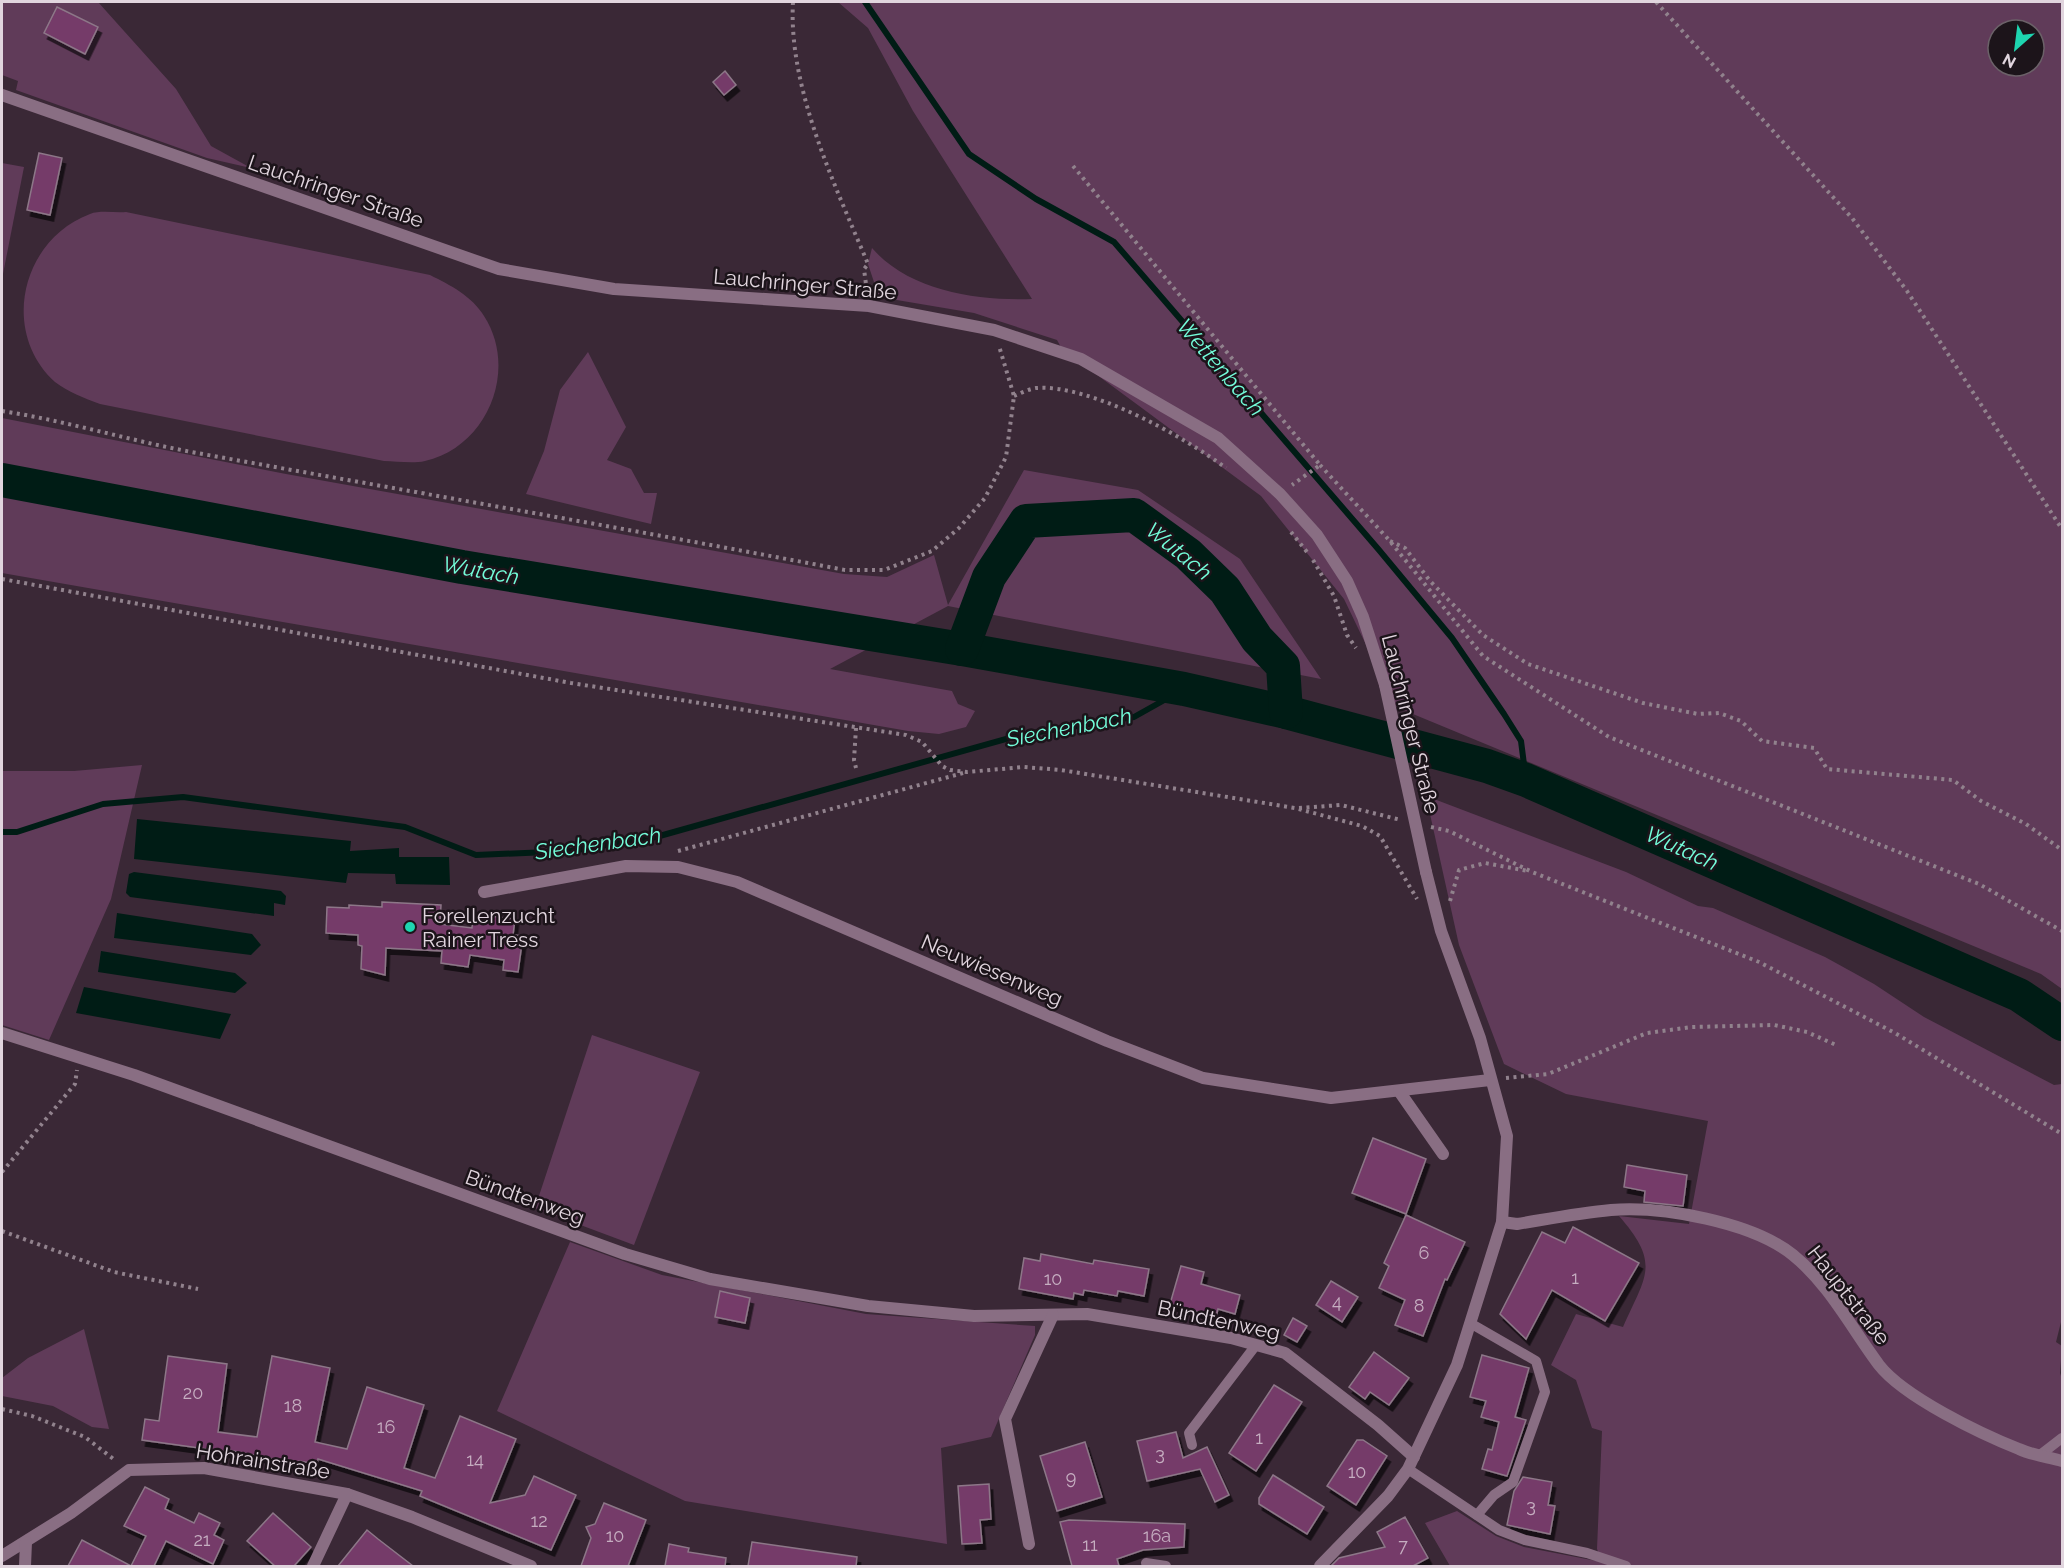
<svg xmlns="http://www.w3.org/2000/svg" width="2064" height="1568" font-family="Raleway,sans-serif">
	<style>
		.green { fill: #603b59; fill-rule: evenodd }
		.water { fill: #001c15 }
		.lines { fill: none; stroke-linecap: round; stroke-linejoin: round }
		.stream { stroke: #001c15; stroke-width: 6 }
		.river { stroke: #001c15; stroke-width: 34 }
		.building { fill: #743b69; stroke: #8d7788; stroke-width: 1.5; filter: url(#shadow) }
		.path { stroke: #91828d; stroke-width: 4; stroke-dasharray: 3 4.5; stroke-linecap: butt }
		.lane { stroke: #896e83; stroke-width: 10 }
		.street { stroke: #896e83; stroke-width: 12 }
		.street-bridge { stroke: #896e83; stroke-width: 12 }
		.poi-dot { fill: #1ed5b0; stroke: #1c141a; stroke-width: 2 }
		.labels { text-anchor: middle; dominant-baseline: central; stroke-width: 5; stroke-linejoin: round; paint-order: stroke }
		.number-label { font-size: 18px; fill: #c6aec1 }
		.street-label { font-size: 21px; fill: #e1d5de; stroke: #1c141a }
		.poi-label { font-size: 21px; fill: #e1d5de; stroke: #1c141a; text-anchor: start }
		.water-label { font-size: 22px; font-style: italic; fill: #73fcd9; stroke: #1c141a }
	</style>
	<defs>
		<filter id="shadow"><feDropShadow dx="3.5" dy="6" stdDeviation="0" flood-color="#0009"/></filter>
	</defs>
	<rect width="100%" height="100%" fill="#3a2836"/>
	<g class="green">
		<polygon points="2,2 98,2 176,89 211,146 251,168 207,158 16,90 18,81 2,75"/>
		<path d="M838 2H2062V989L2041 974 1396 707 1344 599 1261 496 1062 349 1057 340 974 313 879 297 868 264 872 248C909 291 978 301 1032 299L913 111 868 28ZM1998 30H2034V66H1998Z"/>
		<polygon points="2,163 24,167 2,279"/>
		<path d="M126 212 430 275C450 285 472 296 484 316 519 370 487 447 425 461 412 464 396 461 384 461L100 404C84 398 68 392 55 382 0 332 21 240 90 214 100 210 115 213 126 212Z"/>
		<polygon points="588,352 626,427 607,460 631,469 644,493 657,493 651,524 526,494 544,451 560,390"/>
		<polygon points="2,418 286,474 844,574 887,577 934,555 948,605 1024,470 1138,490 1240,559 1321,679 948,606 830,669 952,691 958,704 975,711 966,727 939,734 908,731 2,573"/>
		<polygon points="142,765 111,899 49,1040 2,1025 2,771 74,771"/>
		<path d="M1426 796 1626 872 1698 906 1713 908 1825 957 1874 984 1924 1017 2054 1085 2062 1084V1318L2056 1342 2062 1346 2060 1373 2062 1379V1566H1450L1425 1523 1457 1511 1496 1536 1524 1547 1602 1562 1597 1549 1602 1431 1592 1428 1576 1380 1551 1365 1576 1314 1623 1327C1646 1275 1661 1264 1619 1216L1689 1224 1708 1121 1566 1094 1504 1064 1459 945Z"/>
		<polygon points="592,1035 700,1072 634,1245 535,1208"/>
		<polygon points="570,1242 662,1275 866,1314 1035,1326 1035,1335 991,1437 941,1448 947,1544 685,1501 497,1411"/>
		<polygon points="84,1329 109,1429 92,1427 53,1406 2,1396 2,1378 28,1358"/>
	</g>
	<g class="water">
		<polygon points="137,819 351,841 350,851 399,848 399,857 449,857 450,885 396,884 395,874 348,873 346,883 134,859"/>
		<polygon points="134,872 281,891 286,896 285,905 274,903 274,916 130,897 126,893 129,874"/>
		<polygon points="117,913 252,934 261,945 251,955 114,938"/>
		<polygon points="101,951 235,973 247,983 235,993 98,972"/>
		<polygon points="84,987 231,1014 220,1039 76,1013"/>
	</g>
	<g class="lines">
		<g class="stream">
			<polyline points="865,2 969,154 1036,199 1114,242 1379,550 1452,638 1504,714 1521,741 1526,780"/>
			<polyline points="2,832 17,832 103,804 183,797 405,827 476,855 571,851 656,837 1020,735 1134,717 1184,689"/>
		</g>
		<g class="river">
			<polyline points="2,480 462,567 962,649 1184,689 1286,712 1487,766 1526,780 2019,995 2062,1024"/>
			<polyline points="962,649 989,577 1026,521 1134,515 1188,554 1225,590 1257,639 1283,666 1286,712"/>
		</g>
	</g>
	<g class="building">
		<polygon points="57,7 98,27 85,54 44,33"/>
		<polygon points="725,71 736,85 724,95 713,82"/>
		<polygon points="39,153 62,158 50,215 27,210"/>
		<polygon points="382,902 441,905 440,924 472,928 473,914 515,919 513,935 523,936 518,972 503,970 504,960 470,955 468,967 441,963 442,951 386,948 385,975 361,969 362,946 358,945 358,935 326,933 327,907 349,908 349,905 382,907"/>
		<polygon points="1373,1138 1426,1159 1406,1214 1352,1193"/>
		<polygon points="1627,1165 1687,1175 1683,1206 1644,1202 1645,1191 1624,1187"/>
		<polygon points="1406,1215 1465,1242 1447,1280 1445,1279 1423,1336 1395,1325 1405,1300 1379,1288 1389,1266 1384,1263"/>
		<polygon points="1573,1227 1639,1263 1605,1321 1552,1290 1526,1339 1500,1314 1542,1232 1565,1243"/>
		<polygon points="1041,1254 1093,1264 1094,1260 1149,1269 1144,1296 1118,1291 1117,1296 1084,1290 1083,1295 1074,1293 1073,1299 1019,1289 1024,1258 1040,1261"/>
		<polygon points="1181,1266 1204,1272 1201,1284 1240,1295 1235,1314 1218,1309 1216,1317 1170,1304"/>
		<polygon points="1331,1281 1358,1297 1342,1322 1316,1305"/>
		<polygon points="720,1291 750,1298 745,1323 715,1317"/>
		<polygon points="1293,1318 1307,1326 1297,1342 1284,1335"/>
		<polygon points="1374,1352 1409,1378 1389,1405 1370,1392 1365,1399 1349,1387"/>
		<polygon points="1482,1355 1529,1368 1515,1417 1526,1420 1507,1476 1482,1469 1488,1449 1492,1450 1499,1422 1481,1417 1486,1401 1470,1397"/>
		<polygon points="168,1356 227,1364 218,1432 257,1437 272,1356 330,1368 315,1442 347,1449 367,1387 424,1405 404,1468 435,1478 460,1416 516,1439 490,1503 525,1495 534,1476 576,1495 551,1550 420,1496 422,1491 318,1459 317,1464 299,1461 298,1464 228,1450 228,1452 142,1440 145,1419 159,1421"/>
		<polygon points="1274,1385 1302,1402 1256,1471 1229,1453"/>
		<polygon points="1176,1432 1183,1458 1207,1447 1229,1495 1215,1502 1200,1469 1147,1481 1137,1441"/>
		<polygon points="1357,1440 1363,1440 1387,1456 1356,1505 1327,1486"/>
		<polygon points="1085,1442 1102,1497 1057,1511 1040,1456"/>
		<polygon points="1273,1475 1324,1507 1307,1534 1259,1504 1259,1498"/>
		<polygon points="1523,1477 1552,1482 1548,1505 1555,1506 1550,1534 1507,1525 1514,1491"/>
		<polygon points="989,1484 991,1519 980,1520 982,1543 962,1544 958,1486"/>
		<polygon points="145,1487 169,1499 165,1509 194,1523 199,1513 220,1523 214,1535 224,1540 213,1564 166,1541 154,1566 68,1566 82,1540 131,1566 146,1536 124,1526"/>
		<polygon points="604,1503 646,1520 628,1566 581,1566 591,1538 586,1527 595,1524"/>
		<polygon points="273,1513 311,1547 294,1566 275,1566 247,1541"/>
		<polygon points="1405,1517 1428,1558 1413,1566 1331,1566 1339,1558 1385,1547 1377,1532"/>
		<polygon points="1069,1520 1185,1524 1184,1547 1143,1550 1117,1559 1119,1566 1072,1566 1060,1522"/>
		<polygon points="367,1530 378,1539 413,1566 338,1566"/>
		<polygon points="752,1542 857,1557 856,1566 748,1566"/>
		<polygon points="669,1544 689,1548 688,1552 726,1558 725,1566 665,1566"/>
	</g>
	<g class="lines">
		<g class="path">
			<path d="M793 2C788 88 835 185 868 264L864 269 867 292"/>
			<polyline points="1656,2 1852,218 1907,291 2062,529"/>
			<polyline points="1073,166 1320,465 1292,485"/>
			<path d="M1014 396C1021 393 1029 389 1036 388 1090 384 1183 436 1226 468"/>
			<path d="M2 411C67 421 131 441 197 453 413 492 629 529 845 570H884L932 551 959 528 985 498 1006 457 1014 396 999 346"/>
			<polyline points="1320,465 1389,540 1483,656 1609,737 1979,884 2062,931"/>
			<polyline points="1291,532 1307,552"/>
			<polyline points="1390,541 1405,548 1430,581 1483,635 1528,664 1643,703 1698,714 1719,713 1741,721 1762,741 1814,748 1827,769 1953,780 1981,801 2026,824 2062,850"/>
			<polyline points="1313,560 1334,596 1347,635 1356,648"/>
			<polyline points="2,579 571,683 906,735 922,742 942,766 950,770 967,772 1024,767 1061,770 1295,808 1362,826 1380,836 1417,899"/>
			<polyline points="856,728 854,760 856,768"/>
			<polyline points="1299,808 1341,805 1401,820"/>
			<polyline points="1431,827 1449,831 1532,872 1759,962 1895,1033 2062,1134"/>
			<polyline points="678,851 963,773"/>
			<polyline points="1450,901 1459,870 1485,863 1528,871"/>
			<polyline points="1506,1078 1548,1074 1647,1033 1692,1027 1774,1025 1807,1032 1836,1045"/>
			<polyline points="2,1172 75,1084 77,1070"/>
			<polyline points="2,1231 114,1272 198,1289"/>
			<polyline points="2,1409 32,1416 85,1437 116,1461"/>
		</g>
		<g class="lane">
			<polyline points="1470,1323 1536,1361 1545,1392 1513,1482 1494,1495 1477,1515"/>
			<polyline points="1192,1445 1189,1433 1256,1345"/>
			<polyline points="2040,1455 2062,1438"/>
			<polyline points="1408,1469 1499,1530 1525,1540 1587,1553 1626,1566"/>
			<polyline points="1146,1563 1166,1566"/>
		</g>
		<g class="street">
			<polyline points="2,95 499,269 614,289 869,306 994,330 1081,359 1218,438 1280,494 1317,535 1347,581 1363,617 1385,685"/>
			<polyline points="484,892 626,866 678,867 737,882 1107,1041 1203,1078 1331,1098 1490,1080"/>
			<polyline points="2,1033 134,1075 625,1254 710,1279 868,1306 974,1316 1087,1314 1231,1338 1285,1353 1378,1425 1414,1457"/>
			<polyline points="1399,1091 1443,1154"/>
			<path d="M1502 1222 1517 1224C1548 1219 1579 1213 1611 1210 1663 1206 1752 1222 1793 1255 1829 1284 1852 1329 1879 1365 1904 1397 1981 1434 2019 1449 2032 1455 2048 1457 2062 1461"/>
			<polyline points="1029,1544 1005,1419 1053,1315"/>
			<polyline points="2,1556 71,1513 129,1470 204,1468 347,1494 412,1517 531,1566"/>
			<polyline points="25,1566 26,1542"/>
			<polyline points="313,1566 347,1494"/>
			<polyline points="1320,1566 1388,1496 1408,1469 1457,1365 1502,1222 1507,1136 1480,1038 1441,931 1426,872"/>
		</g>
		<polyline class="street-bridge" points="1385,685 1426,872"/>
	</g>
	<circle class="poi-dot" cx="410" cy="927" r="6"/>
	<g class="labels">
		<g class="number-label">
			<text x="1424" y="1252">6</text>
			<text x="1575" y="1277">1</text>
			<text x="1053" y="1278">10</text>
			<text x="1337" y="1301">4</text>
			<text x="1419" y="1305">8</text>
			<text x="193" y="1392">20</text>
			<text x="293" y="1405">18</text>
			<text x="386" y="1426">16</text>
			<text x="1259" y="1437">1</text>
			<text x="1160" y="1453">3</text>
			<text x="475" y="1459">14</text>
			<text x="1357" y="1471">10</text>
			<text x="1071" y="1477">9</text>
			<text x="1531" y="1505">3</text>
			<text x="539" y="1520">12</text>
			<text x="615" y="1535">10</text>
			<text x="1157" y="1535">16a</text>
			<text x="202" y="1539">21</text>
			<text x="1090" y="1544">11</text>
			<text x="1403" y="1545">7</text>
		</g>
		<g class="street-label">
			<text transform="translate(336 191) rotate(19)">Lauchringer Straße</text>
			<text transform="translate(805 284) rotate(5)">Lauchringer Straße</text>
			<text transform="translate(1411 724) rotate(76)">Lauchringer Straße</text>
			<text transform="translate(992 970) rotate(23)">Neuwiesenweg</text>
			<text transform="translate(525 1197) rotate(20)">Bündtenweg</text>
			<text transform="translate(1849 1295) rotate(52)">Hauptstraße</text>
			<text transform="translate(1219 1320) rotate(12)">Bündtenweg</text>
			<text transform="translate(263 1461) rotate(9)">Hohrainstraße</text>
		</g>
		<g class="poi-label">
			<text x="422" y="915">Forellenzucht<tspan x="422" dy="24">Rainer Tress</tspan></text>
		</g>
		<g class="water-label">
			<text transform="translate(1221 367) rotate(49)">Wettenbach</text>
			<text transform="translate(1179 551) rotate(39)">Wutach</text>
			<text transform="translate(481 570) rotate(10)">Wutach</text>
			<text transform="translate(1069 727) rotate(-11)">Siechenbach</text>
			<text transform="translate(598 843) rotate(-8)">Siechenbach</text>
			<text transform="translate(1682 848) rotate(24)">Wutach</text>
		</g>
	</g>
	<rect width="2064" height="1568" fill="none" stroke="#e1d5de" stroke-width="6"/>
	<g transform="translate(2016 48) rotate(208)"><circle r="28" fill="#1c141a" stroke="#6b6168" stroke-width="1.5"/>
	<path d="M0-4.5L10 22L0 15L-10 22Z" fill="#1ed5b0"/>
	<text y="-9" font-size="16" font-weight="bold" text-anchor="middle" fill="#e1d5de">N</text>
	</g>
</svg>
